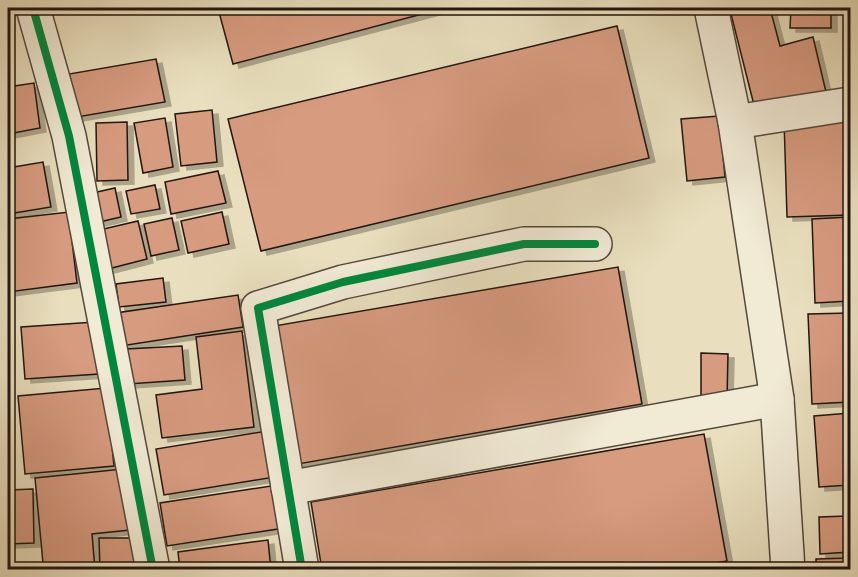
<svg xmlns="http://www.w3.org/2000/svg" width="858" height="577" font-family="'IM FELL Great Primer',serif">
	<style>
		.building { fill: #d79b80; stroke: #22150f; stroke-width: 1.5; filter: url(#shadow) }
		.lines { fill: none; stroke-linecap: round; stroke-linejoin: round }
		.minor-casing { stroke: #54483b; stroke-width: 36 }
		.minor { stroke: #f1ead5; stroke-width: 33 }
		.cycleway-casing { stroke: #f1ead5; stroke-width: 11 }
		.cycleway { stroke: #00873e; stroke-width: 8 }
	</style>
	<defs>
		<filter id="shadow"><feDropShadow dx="6" dy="4" stdDeviation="0" flood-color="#0004"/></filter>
	</defs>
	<rect width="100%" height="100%" fill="#e9dfbe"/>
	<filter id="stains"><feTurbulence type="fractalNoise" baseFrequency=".00333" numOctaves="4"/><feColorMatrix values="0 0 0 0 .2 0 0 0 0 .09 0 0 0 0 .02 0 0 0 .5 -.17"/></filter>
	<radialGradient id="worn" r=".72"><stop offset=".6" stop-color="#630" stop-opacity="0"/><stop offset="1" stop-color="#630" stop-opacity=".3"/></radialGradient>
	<g class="building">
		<polygon points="235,8 445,8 233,64 219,12"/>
		<polygon points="741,8 770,8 780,46 813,37 826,92 755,109 730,10"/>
		<polygon points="791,8 831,8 831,28 790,28"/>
		<polygon points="845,8 850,8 850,39 847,39"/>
		<polygon points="617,26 649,158 261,251 228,119"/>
		<polygon points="156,59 165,102 77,117 69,74"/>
		<polygon points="34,83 40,128 8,134 8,87"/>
		<polygon points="212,110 217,162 181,166 175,114"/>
		<polygon points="719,116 725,177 687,181 681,119"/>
		<polygon points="165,118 173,167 143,173 134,123"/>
		<polygon points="850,118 850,215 787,217 784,120"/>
		<polygon points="127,122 128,180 97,181 96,123"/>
		<polygon points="43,162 51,207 8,214 8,168"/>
		<polygon points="218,171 226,203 171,214 165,182"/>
		<polygon points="155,185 160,209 131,214 126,191"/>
		<polygon points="115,188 121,217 95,223 88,194"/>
		<polygon points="78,211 82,239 72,241 77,283 8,292 8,219"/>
		<polygon points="222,212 229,244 188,253 181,221"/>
		<polygon points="850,217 850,301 815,303 812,219"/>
		<polygon points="172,218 179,250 151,256 144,224"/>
		<polygon points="138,221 147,259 108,269 99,230"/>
		<polygon points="618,267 642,404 298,464 274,326"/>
		<polygon points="163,278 166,302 119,307 116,284"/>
		<polygon points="238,295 243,327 121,346 116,313"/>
		<polygon points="850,313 850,402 812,404 808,314"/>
		<polygon points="95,322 99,374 25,379 21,327"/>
		<polygon points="242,331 254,427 162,438 156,395 202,389 196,337"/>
		<polygon points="182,346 185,380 128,384 126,349"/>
		<polygon points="701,353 728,354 727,400 701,399"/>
		<polygon points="106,388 114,466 25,474 18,396"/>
		<polygon points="850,413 850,485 819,487 814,416"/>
		<polygon points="267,431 275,477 164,495 156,449"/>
		<polygon points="704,434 727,561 675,570 322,570 311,502"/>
		<polygon points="123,469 130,530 92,534 95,570 8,570 8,567 43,563 35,478"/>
		<polygon points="284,484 291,527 167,546 160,503"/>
		<polygon points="845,487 850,487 850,552 820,554 819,517 847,516"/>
		<polygon points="33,489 34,543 8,544 8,490"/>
		<polygon points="99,538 144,538 144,570 100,570"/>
		<polygon points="268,540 271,570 180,570 178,552"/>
		<polygon points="850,558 850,570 816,570 816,559"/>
	</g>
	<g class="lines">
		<g class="minor-casing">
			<g id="minor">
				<polyline points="33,8 69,136 153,570"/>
				<polyline points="711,8 735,122 777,399 788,570"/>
				<polyline points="735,122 850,104"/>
				<polyline points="288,488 777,399"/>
				<polyline points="302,570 258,308 343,282 524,244 595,244"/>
			</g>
		</g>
		<use href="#minor" class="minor"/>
		<g class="cycleway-casing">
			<g id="cycleway">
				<polyline points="33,8 69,136 153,570"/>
				<polyline points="302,570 258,308 343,282 524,244 595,244"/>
			</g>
		</g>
		<use href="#cycleway" class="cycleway"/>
	</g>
	<rect width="858" height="577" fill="none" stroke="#e9dfbe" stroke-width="30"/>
	<rect x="9" y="9" width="840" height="559" fill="none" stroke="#22150f" stroke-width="3"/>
	<rect x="15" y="15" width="828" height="547" fill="none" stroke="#22150f" stroke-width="1.5"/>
	<rect width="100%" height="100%" filter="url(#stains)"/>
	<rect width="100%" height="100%" fill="url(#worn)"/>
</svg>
